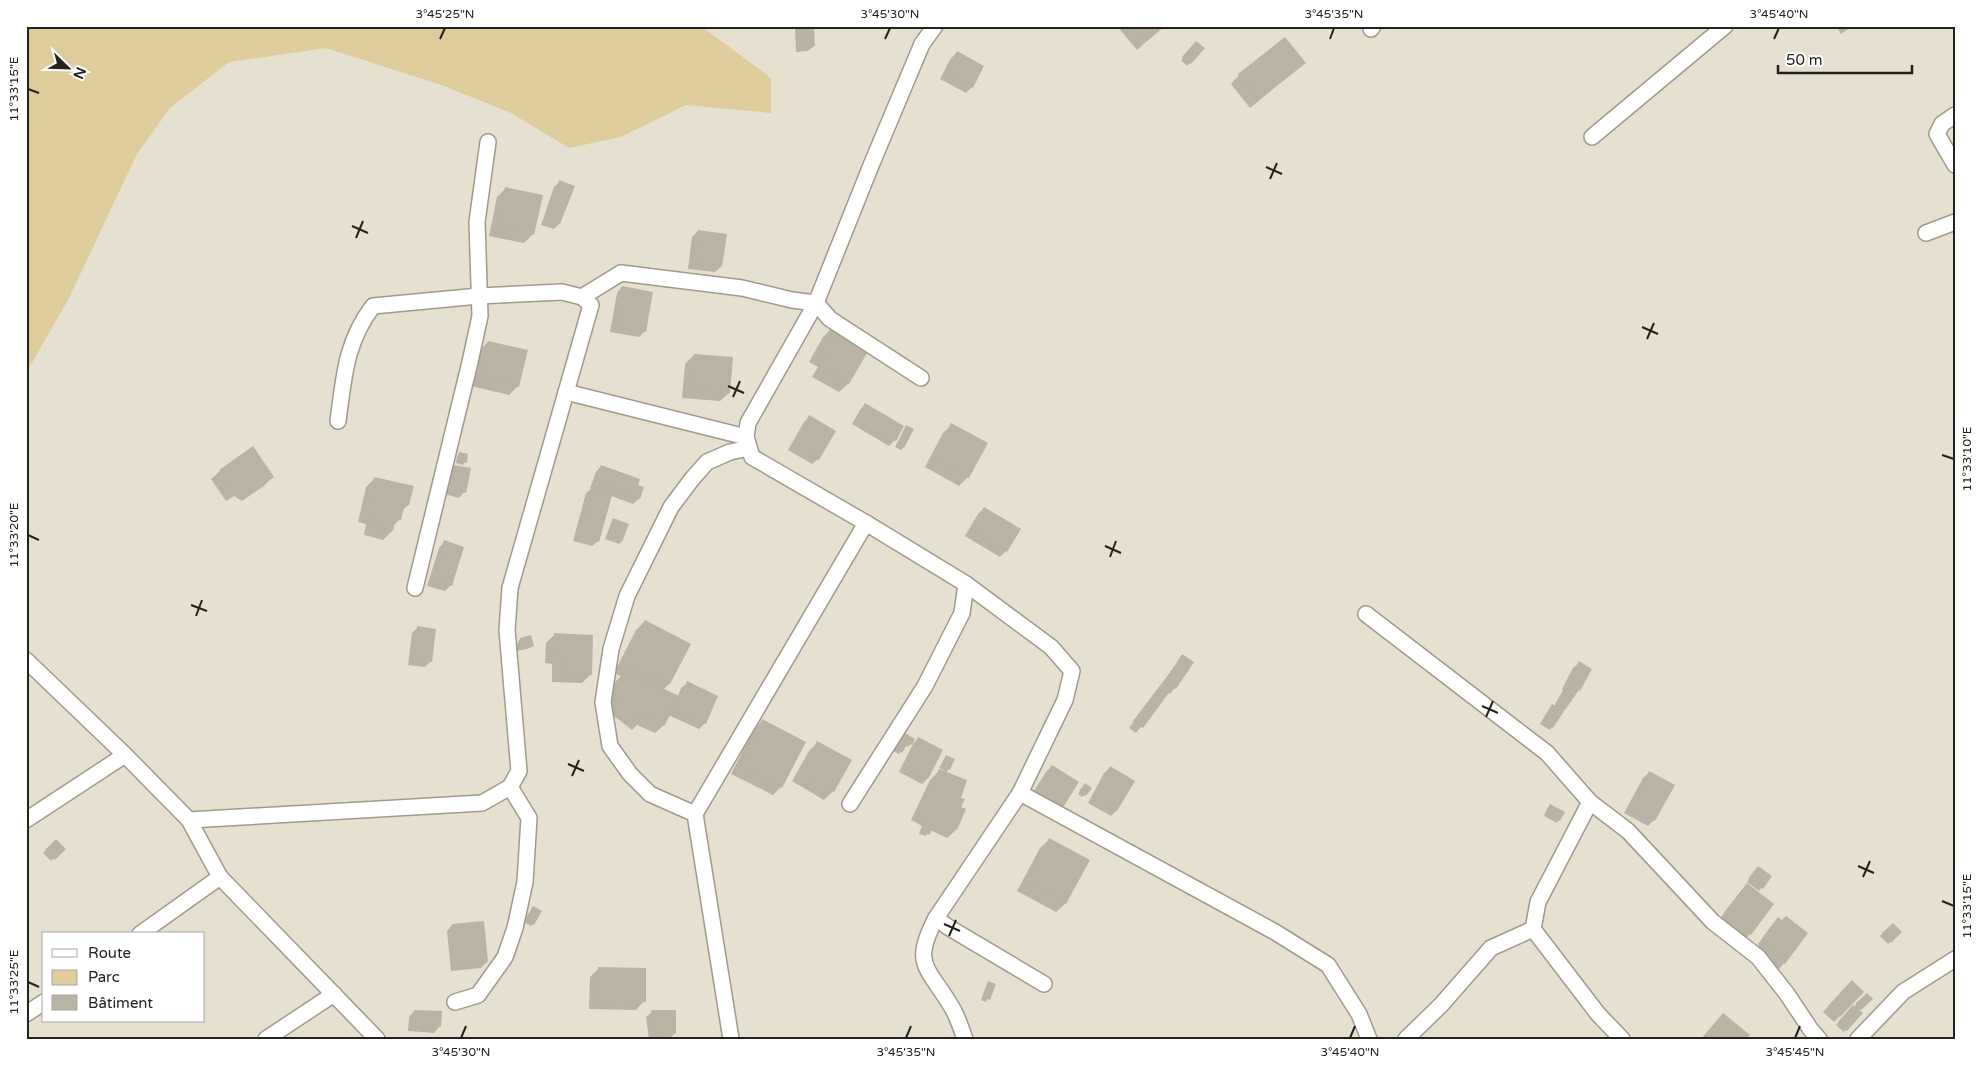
<svg xmlns="http://www.w3.org/2000/svg" width="1981" height="1065" font-family="'Varela Round',sans-serif">
	<style>
		.green { fill: #decc9d }
		.shadow { fill: #0003 }
		.building { fill: #b9b3a3 }
		.lines { fill: none; stroke-linecap: round; stroke-linejoin: round }
		.street-casing { stroke: #9f9a8a; stroke-width: 18 }
		.street { stroke: #fff; stroke-width: 15 }
		.ticks { fill: none; stroke: #24221c; stroke-width: 2 }
		.neatline { fill: none; stroke: #24221c; stroke-width: 2 }
		.ticks-label { font-size: 12px; text-anchor: middle; fill: #24221c }
	</style>
	<rect width="100%" height="100%" fill="#e6e0d0"/>
	<polygon class="green" points="28,26 701,26 771,78 771,113 686,105 621,137 569,148 511,113 444,86 326,48 229,62 170,108 137,154 68,300 26,373 26,30"/>
	<g class="shadow">
		<polygon points="796,26 813,26 814,46 808,51 796,52 795,28"/>
		<polygon points="1117,26 1163,26 1137,50"/>
		<polygon points="1836,26 1853,26 1841,34"/>
		<polygon points="1196,43 1203,48 1187,66 1181,60"/>
		<polygon points="957,53 972,87 966,93 940,79 951,58"/>
		<polygon points="1304,63 1250,108 1231,84 1239,75"/>
		<polygon points="560,182 573,187 559,224 554,229 541,225 554,187"/>
		<polygon points="506,188 533,234 524,243 489,236 497,197"/>
		<polygon points="698,231 721,267 715,272 688,269 692,237"/>
		<polygon points="622,287 645,331 639,337 610,332 617,293"/>
		<polygon points="832,328 868,349 848,384 839,392 812,377 818,367 809,362 823,337"/>
		<polygon points="488,342 518,386 509,395 471,386 479,351"/>
		<polygon points="694,355 729,393 720,401 682,398 685,364"/>
		<polygon points="865,405 903,427 895,440 889,446 852,424 860,410"/>
		<polygon points="810,417 818,459 812,464 788,450 804,422"/>
		<polygon points="952,425 968,477 959,486 925,467 943,433"/>
		<polygon points="906,427 903,448 901,450 895,447"/>
		<polygon points="460,454 465,462 463,465 456,463 457,456"/>
		<polygon points="455,466 464,492 459,498 444,494 449,472"/>
		<polygon points="601,466 642,488 639,499 633,504 611,496 598,541 592,546 573,541 586,493 591,489 590,488 596,472"/>
		<polygon points="220,471 272,477 264,486 242,501 234,496 226,501 211,479"/>
		<polygon points="374,479 408,505 402,511 400,519 393,526 392,531 383,540 364,535 366,524 358,522 366,487"/>
		<polygon points="984,508 1006,551 1000,557 965,536 978,514"/>
		<polygon points="613,520 621,542 619,544 605,539"/>
		<polygon points="444,542 451,585 445,591 427,586 439,548"/>
		<polygon points="645,621 689,644 669,684 663,690 678,696 681,688 687,683 705,723 699,729 668,715 664,725 655,733 637,725 632,730 610,713 604,706 616,681 621,676 614,673 636,630"/>
		<polygon points="417,628 430,662 425,667 408,665 412,633"/>
		<polygon points="554,635 591,674 582,683 552,682 552,664 545,663 546,643"/>
		<polygon points="520,639 533,645 530,648 517,651 518,642"/>
		<polygon points="1182,656 1175,688 1170,694 1168,692 1136,733 1129,728"/>
		<polygon points="1579,663 1579,690 1550,730 1540,724 1550,708 1554,707 1564,690 1562,689 1573,668"/>
		<polygon points="763,720 781,787 773,795 731,774 754,729"/>
		<polygon points="900,735 911,744 908,747 905,745 899,754 891,750"/>
		<polygon points="919,738 927,779 922,784 899,772 913,744"/>
		<polygon points="817,743 833,791 824,800 792,781 809,751"/>
		<polygon points="947,756 949,769 946,772 939,768"/>
		<polygon points="1052,766 1061,808 1030,797 1046,772"/>
		<polygon points="1110,768 1116,811 1111,816 1088,803 1104,773"/>
		<polygon points="939,771 959,807 964,809 956,830 947,838 930,830 926,836 919,834 922,826 911,820 930,780"/>
		<polygon points="1649,773 1654,820 1648,826 1624,813 1643,778"/>
		<polygon points="1083,787 1085,795 1082,797 1078,794"/>
		<polygon points="1548,808 1559,820 1557,823 1544,816"/>
		<polygon points="1049,840 1088,860 1065,904 1056,912 1017,891 1040,848"/>
		<polygon points="56,841 64,849 51,861 43,853"/>
		<polygon points="1756,870 1770,876 1759,891 1747,882"/>
		<polygon points="1741,891 1750,934 1744,940 1719,920"/>
		<polygon points="533,907 533,924 531,926 524,922"/>
		<polygon points="1773,924 1784,963 1779,969 1757,953 1760,948 1758,944"/>
		<polygon points="1893,924 1900,932 1888,944 1880,936"/>
		<polygon points="452,925 487,962 481,968 451,971 447,931"/>
		<polygon points="599,968 644,1001 636,1010 589,1009 590,977"/>
		<polygon points="1852,981 1863,992 1834,1022 1823,1012"/>
		<polygon points="989,983 994,985 986,1002 981,1000"/>
		<polygon points="1867,995 1871,999 1858,1011 1861,1013 1844,1032 1836,1025 1853,1006 1854,1007"/>
		<polygon points="414,1011 439,1027 434,1033 408,1031 409,1017"/>
		<polygon points="652,1012 675,1033 669,1039 649,1039 646,1017"/>
	</g>
	<g class="building">
		<polygon points="800,26 814,26 815,46 801,47"/>
		<polygon points="1133,26 1165,26 1146,42"/>
		<polygon points="1285,37 1306,63 1259,100 1238,74"/>
		<polygon points="1196,41 1205,48 1191,64 1182,57"/>
		<polygon points="957,51 984,66 973,88 945,73"/>
		<polygon points="559,180 575,186 560,224 545,219"/>
		<polygon points="505,187 543,195 534,235 497,227"/>
		<polygon points="698,230 727,234 722,267 693,263"/>
		<polygon points="622,286 653,292 646,332 614,326"/>
		<polygon points="832,327 870,348 849,384 820,368 826,358 817,353"/>
		<polygon points="488,341 528,350 519,387 479,377"/>
		<polygon points="694,354 733,357 730,393 690,390"/>
		<polygon points="865,403 904,426 896,441 856,418"/>
		<polygon points="809,415 836,431 819,460 793,444"/>
		<polygon points="951,423 988,443 969,478 933,458"/>
		<polygon points="906,425 914,429 904,448 897,444"/>
		<polygon points="253,446 274,477 251,493 243,488 235,493 219,470"/>
		<polygon points="459,452 468,454 467,463 458,461"/>
		<polygon points="454,465 471,468 466,493 448,489"/>
		<polygon points="601,465 640,479 638,485 644,487 640,499 594,482"/>
		<polygon points="374,477 414,486 409,505 404,507 401,520 396,518 393,531 372,527 374,516 366,514"/>
		<polygon points="592,486 613,492 599,542 578,535"/>
		<polygon points="984,507 1021,529 1007,552 970,530"/>
		<polygon points="613,518 629,524 622,542 606,537"/>
		<polygon points="444,540 464,547 452,586 432,580"/>
		<polygon points="645,620 691,644 670,684 652,675 648,677 622,664"/>
		<polygon points="417,626 436,629 432,662 413,659"/>
		<polygon points="554,633 593,635 592,675 560,673 561,655 553,655"/>
		<polygon points="531,635 534,646 519,650 520,638"/>
		<polygon points="1182,654 1194,662 1176,689 1165,681"/>
		<polygon points="1579,661 1592,669 1580,691 1567,683"/>
		<polygon points="624,670 679,696 665,725 644,716 641,722 618,704 619,700 612,697"/>
		<polygon points="687,681 718,696 706,724 674,710"/>
		<polygon points="1162,683 1171,690 1143,728 1133,721"/>
		<polygon points="1565,687 1576,694 1565,710 1555,704"/>
		<polygon points="1552,704 1564,711 1553,728 1542,721"/>
		<polygon points="762,719 806,742 782,788 739,765"/>
		<polygon points="902,731 915,739 912,745 908,743 902,753 893,747"/>
		<polygon points="918,737 943,750 928,779 903,767"/>
		<polygon points="817,741 852,760 834,792 800,772"/>
		<polygon points="946,755 955,759 950,770 941,765"/>
		<polygon points="1052,765 1079,782 1062,809 1035,791"/>
		<polygon points="1110,766 1135,781 1117,811 1092,797"/>
		<polygon points="939,769 967,780 961,798 965,799 961,807 966,809 957,830 919,811"/>
		<polygon points="1649,771 1675,785 1655,821 1629,807"/>
		<polygon points="1085,783 1092,788 1086,796 1079,791"/>
		<polygon points="1550,804 1565,812 1560,821 1545,813"/>
		<polygon points="924,821 933,824 930,835 921,831"/>
		<polygon points="1049,838 1090,860 1066,904 1025,882"/>
		<polygon points="56,839 66,849 55,860 45,850"/>
		<polygon points="1758,866 1772,876 1763,889 1748,879"/>
		<polygon points="1747,883 1774,904 1751,935 1723,914"/>
		<polygon points="533,906 542,911 534,925 525,920"/>
		<polygon points="1786,916 1808,933 1785,964 1762,947 1765,941 1763,937 1778,917 1782,920"/>
		<polygon points="484,921 488,962 456,966 452,924"/>
		<polygon points="1893,923 1902,932 1891,943 1882,933"/>
		<polygon points="598,967 646,968 646,1002 597,1001"/>
		<polygon points="1852,980 1864,992 1840,1017 1828,1006"/>
		<polygon points="988,981 996,984 990,1000 982,997"/>
		<polygon points="1867,993 1873,999 1861,1010 1855,1004"/>
		<polygon points="1853,1005 1863,1013 1847,1031 1838,1022"/>
		<polygon points="414,1010 442,1011 441,1027 413,1026"/>
		<polygon points="651,1010 676,1010 676,1034 655,1036"/>
		<polygon points="1723,1013 1750,1035 1747,1039 1701,1039"/>
	</g>
	<g class="lines">
		<g class="street-casing">
			<g id="street">
				<path d="M935 26 922 44 872 163 816 303 748 423 746 437 752 457 866 523 966 584 1051 647 1072 671 1065 700 1020 793 936 918C911 965 928 967 951 1006 957 1015 961 1028 965 1039"/>
				<polyline points="1371,29 1373,26"/>
				<polyline points="1955,115 1942,124 1937,134 1955,165"/>
				<polyline points="1592,137 1725,26"/>
				<polyline points="1926,233 1955,222"/>
				<polyline points="582,297 621,273 742,288 792,300 816,303 830,319 921,378"/>
				<polyline points="566,392 746,437"/>
				<polyline points="415,588 470,362 480,316 477,222 488,142"/>
				<polyline points="1366,614 1547,753 1590,802 1628,831 1713,922 1758,957 1787,994 1811,1030 1819,1039"/>
				<polyline points="26,660 125,755 189,820 220,877 377,1039"/>
				<polyline points="1020,793 1275,932 1328,965 1359,1014 1369,1039"/>
				<polyline points="850,804 925,686 962,613 966,584"/>
				<polyline points="695,814 650,794 630,774 610,746 603,702 611,649 627,596 671,507 692,479 707,462 730,452 749,448"/>
				<polyline points="26,820 125,755"/>
				<path d="M189 820 482 803 510 787 519 771 507 630 510 588 591 305 582 297 562 292 479 296 373 306C345 343 344 378 338 421"/>
				<polyline points="936,918 948,927 1044,984"/>
				<polyline points="1533,929 1598,1014 1622,1039"/>
				<polyline points="140,934 220,877"/>
				<polyline points="455,1002 478,995 505,957 515,928 525,882 529,818 510,787"/>
				<polyline points="26,1014 44,1002"/>
				<polyline points="266,1039 334,994"/>
				<polyline points="731,1039 695,814 866,523"/>
				<polyline points="1406,1039 1441,1005 1491,948 1533,929 1538,902 1590,802"/>
				<polyline points="1858,1039 1903,992 1955,959"/>
			</g>
		</g>
		<use href="#street" class="street"/>
	</g>
	<path class="ticks" d="M440 39 445 28M885 39 890 28M1330 39 1334 28M1774 39 1779 28M28 89 39 93M1266 167 1282 174M1270 179 1277 163M352 226 368 233M356 238 363 221M1642 327 1658 334M1647 339 1654 323M728 386 744 393M733 397 740 381M1942 455 1954 459M28 535 39 540M1105 546 1121 553M1110 557 1116 541M191 605 207 611M196 616 202 600M1482 706 1498 713M1486 717 1493 701M568 764 584 771M572 776 579 760M1858 866 1874 873M1863 877 1870 861M1942 901 1954 906M944 924 960 931M949 936 956 920M28 982 39 987M461 1038 466 1026M906 1038 911 1026M1350 1038 1355 1026M1795 1038 1800 1026"/>
	<rect width="1981" height="1065" fill="none" stroke="#ffffff" stroke-width="55"/>
	<rect x="42" y="932" width="162" height="90" fill="#ffffff" stroke="#a7a7a4"/>
	<rect x="52" y="949" width="25" height="8" fill="#ffffff" stroke="#a7a7a4"/>
	<text x="88" y="958" font-size="15" fill="#24221c">Route</text>
	<rect x="52" y="970" width="25" height="15" fill="#decc9d" stroke="#a7a7a4"/>
	<text x="88" y="982" font-size="15" fill="#24221c">Parc</text>
	<rect x="52" y="995" width="25" height="15" fill="#b9b3a3" stroke="#a7a7a4"/>
	<text x="88" y="1008" font-size="15" fill="#24221c">Bâtiment</text>
	<g transform="translate(68 68) rotate(113)" stroke="#ffffff" stroke-width="4" paint-order="stroke">
	<path d="M0-4L9 19L0 12L-9 19Z" fill="#24221c"/>
	<text y="-8" font-size="14" font-weight="bold" text-anchor="middle" fill="#24221c">N</text>
	</g>
	<path d="M1778 65v8h134v-8" fill="none" stroke="#24221c" stroke-width="2.5"/>
	<text x="1786" y="65" font-size="15" fill="#24221c" stroke="#ffffff" stroke-width="4" paint-order="stroke">50 m</text>
	<rect x="28" y="28" width="1926" height="1010" class="neatline"/>
	<g class="ticks-label">
		<text x="445" y="18">3°45'25"N</text>
		<text x="890" y="18">3°45'30"N</text>
		<text x="1334" y="18">3°45'35"N</text>
		<text x="1779" y="18">3°45'40"N</text>
		<text transform="translate(14 89) rotate(-90)" y="4">11°33'15"E</text>
		<text transform="translate(1967 459) rotate(-90)" y="4">11°33'10"E</text>
		<text transform="translate(14 535) rotate(-90)" y="4">11°33'20"E</text>
		<text transform="translate(1967 906) rotate(-90)" y="4">11°33'15"E</text>
		<text transform="translate(14 982) rotate(-90)" y="4">11°33'25"E</text>
		<text x="461" y="1056">3°45'30"N</text>
		<text x="906" y="1056">3°45'35"N</text>
		<text x="1350" y="1056">3°45'40"N</text>
		<text x="1795" y="1056">3°45'45"N</text>
	</g>
</svg>
